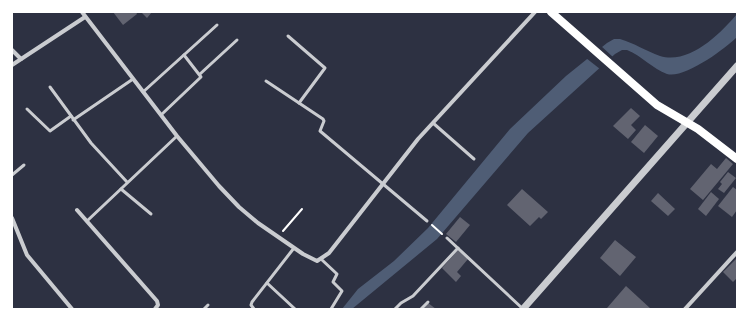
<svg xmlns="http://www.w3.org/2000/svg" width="749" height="321" font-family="'DM Sans',sans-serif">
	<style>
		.water { fill: #4f5d75 }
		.pier { fill: #2d3142 }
		.building { fill: #626471 }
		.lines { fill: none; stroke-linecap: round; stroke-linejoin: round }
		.path { stroke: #fff; stroke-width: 2 }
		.service { stroke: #caccd0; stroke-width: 3 }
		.minor { stroke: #caccd0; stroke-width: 4 }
		.tertiary { stroke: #caccd0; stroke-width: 7 }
		.secondary { stroke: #fff; stroke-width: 8 }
	</style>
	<rect width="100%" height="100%" fill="#2d3142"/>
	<path class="water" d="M737 14V37C725 49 684 79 667 74 653 69 642 56 627 50H622L615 54 528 133 437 239 352 309H342L358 289 394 261 428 228 510 129 566 76 607 43 614 39H620C634 43 646 51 660 56 689 65 720 34 737 14Z"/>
	<polygon class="pier" points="600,45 614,58 600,69 586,58"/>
	<g class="building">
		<polygon points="113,12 136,12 137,14 123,25"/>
		<polygon points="143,12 152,12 147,18 142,13"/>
		<polygon points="631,108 640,116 631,125 636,130 628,139 613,126"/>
		<polygon points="645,125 658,136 644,153 631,142"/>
		<polygon points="726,158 733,164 703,200 690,189 711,164 717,169"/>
		<polygon points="728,172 736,178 724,193 718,189 722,184 720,182"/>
		<polygon points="733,187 737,190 737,210 732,217 718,206"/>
		<polygon points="522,189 548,212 541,219 539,217 530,226 507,205"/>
		<polygon points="711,192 719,199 706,216 698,209"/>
		<polygon points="658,193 675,209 668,216 651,201"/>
		<polygon points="460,217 470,225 456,242 446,234"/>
		<polygon points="615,240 636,257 620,276 600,258"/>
		<polygon points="458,250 468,259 457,272 461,276 456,282 442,268"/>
		<polygon points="737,258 737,278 733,282 723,272"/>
		<polygon points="626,286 651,309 609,309 607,308"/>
		<polygon points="428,303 436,309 423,309"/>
	</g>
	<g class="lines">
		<g class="path">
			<polyline points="432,225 442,234"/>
			<polyline points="283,231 302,209"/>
		</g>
		<g class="service">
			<polyline points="288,36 325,68 299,103"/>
			<polyline points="200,74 237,40"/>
			<polyline points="266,81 323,119 324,121 320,131 427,221"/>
			<polyline points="50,87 91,143 127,182"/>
			<polyline points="143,92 217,25"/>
			<polyline points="27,109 50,131 71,116"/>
			<polyline points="161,115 201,77 184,55"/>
			<polyline points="73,120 133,79"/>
			<polyline points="433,123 474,159"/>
			<polyline points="12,175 24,165"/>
			<polyline points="121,189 151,214"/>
			<polyline points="87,221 177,136"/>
			<polyline points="447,238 522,308"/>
			<polyline points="321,259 337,274 333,282 342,291 331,309"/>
			<polyline points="267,283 295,309"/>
			<polyline points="204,309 208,305"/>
			<polyline points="254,309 251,305 252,302 294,248"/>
			<polyline points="395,309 401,303 413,296 458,248"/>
			<polyline points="421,309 428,302"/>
		</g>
		<g class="minor">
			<polyline points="82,12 177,136 219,186 239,207 258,223 303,254 317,261 329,253 418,139 535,12"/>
			<polyline points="12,50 21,59"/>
			<polyline points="12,65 85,17"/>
			<polyline points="77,210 157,301 158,305 155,309"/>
			<polyline points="12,218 27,255 72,309"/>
			<polyline points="685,309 737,252"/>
		</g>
		<polyline class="tertiary" points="523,309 737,66"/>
		<polyline class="secondary" points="551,12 657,105 698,129 737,159"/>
	</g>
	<rect width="749" height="321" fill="none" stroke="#ffffff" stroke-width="26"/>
</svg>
